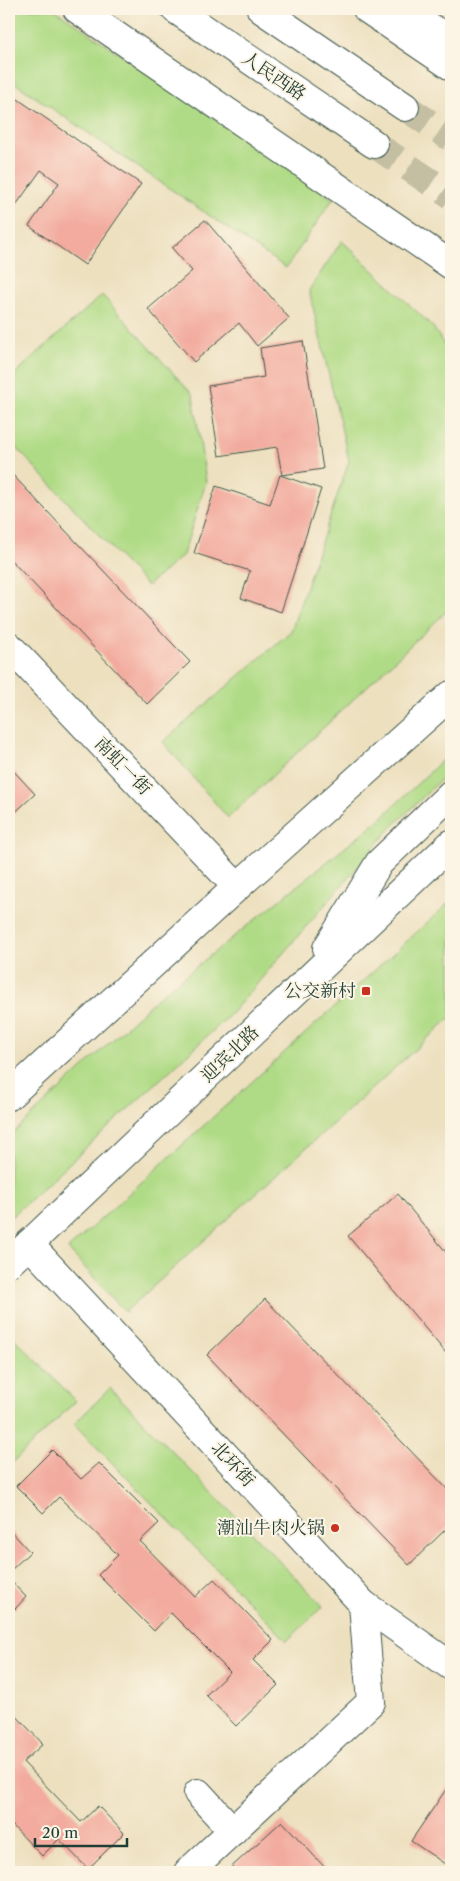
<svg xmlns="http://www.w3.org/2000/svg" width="460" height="1881" font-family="'Libre Caslon Text','Noto Serif SC',serif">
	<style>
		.grass { fill: #b0db86; stroke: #688c5d }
		.building { fill: #f2ab9e }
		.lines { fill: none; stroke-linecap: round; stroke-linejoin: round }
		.major-tunnel { stroke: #c4bfa3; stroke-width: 28; stroke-dasharray: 28 14; stroke-linecap: butt }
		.minor-casing { stroke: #3e5549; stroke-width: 30 }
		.major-casing { stroke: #3e5549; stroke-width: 30 }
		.minor { stroke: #fff; stroke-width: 28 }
		.major { stroke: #fff; stroke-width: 28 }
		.poi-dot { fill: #c8321e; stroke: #fcf5e5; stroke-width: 2 }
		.labels { text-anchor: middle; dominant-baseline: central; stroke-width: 4; stroke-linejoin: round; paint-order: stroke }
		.street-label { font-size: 18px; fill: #1f3d34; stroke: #fcf5e5 }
		.poi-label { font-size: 18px; fill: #1f3d34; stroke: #fcf5e5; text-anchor: end }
	</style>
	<rect width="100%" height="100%" fill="#fcf5e5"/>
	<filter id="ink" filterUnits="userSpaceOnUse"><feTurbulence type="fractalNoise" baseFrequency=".02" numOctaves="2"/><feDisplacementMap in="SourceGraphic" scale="10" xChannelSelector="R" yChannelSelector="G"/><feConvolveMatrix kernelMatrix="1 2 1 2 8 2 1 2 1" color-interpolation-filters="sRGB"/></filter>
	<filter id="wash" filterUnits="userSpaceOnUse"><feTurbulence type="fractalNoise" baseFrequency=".0096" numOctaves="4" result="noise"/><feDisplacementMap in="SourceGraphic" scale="20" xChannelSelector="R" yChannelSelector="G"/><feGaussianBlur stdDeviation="1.12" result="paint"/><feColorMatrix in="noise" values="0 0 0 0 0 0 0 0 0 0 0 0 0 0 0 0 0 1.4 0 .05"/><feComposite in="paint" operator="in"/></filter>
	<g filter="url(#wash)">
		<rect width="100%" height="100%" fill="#ede0bf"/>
		<g class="grass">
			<polygon points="9,9 54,9 333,199 286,268 9,79"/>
			<polygon points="342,241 433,327 451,356 451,607 228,818 163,742 291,631 349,461 309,290"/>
			<polygon points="102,295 193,395 206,482 183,555 147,586 9,440 9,379"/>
			<polygon points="451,752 451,770 391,828 230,1015 9,1219 9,1137 156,999 378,821"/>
			<polygon points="451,901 451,1017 125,1312 68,1249"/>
			<polygon points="14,1338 76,1401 9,1466 9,1343"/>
			<polygon points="110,1388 323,1606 287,1641 74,1424"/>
		</g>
		<g id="blocks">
			<g class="building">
				<polygon points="9,93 141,184 85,265 29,226 59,183 41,170 9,215"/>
				<polygon points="205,220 289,318 257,346 239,323 194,362 148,309 192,271 172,248"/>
				<polygon points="303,341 323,469 282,475 277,447 219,456 208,386 264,377 260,348"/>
				<polygon points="9,471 190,662 147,704 9,558"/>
				<polygon points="280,475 321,489 281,612 241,598 250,571 194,553 216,486 270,504"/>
				<polygon points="9,766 35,794 9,818"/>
				<polygon points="398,1194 451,1258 451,1359 348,1236"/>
				<polygon points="265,1299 451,1493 451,1524 409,1565 207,1355"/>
				<polygon points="52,1450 81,1479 99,1463 159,1523 140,1541 195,1597 214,1579 273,1640 253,1660 278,1685 236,1726 206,1695 230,1672 171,1613 154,1631 98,1575 118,1555 59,1497 43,1513 16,1486"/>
				<polygon points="9,1529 30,1552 9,1572"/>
				<polygon points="9,1579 26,1597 15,1609 9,1603"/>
				<polygon points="9,1708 43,1744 23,1762 81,1822 98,1806 124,1833 88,1869 59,1839 42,1856 9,1822"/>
				<polygon points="451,1782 451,1868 411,1841"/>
				<polygon points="282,1821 329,1872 226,1872"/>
			</g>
		</g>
	</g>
	<g filter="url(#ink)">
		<use href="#blocks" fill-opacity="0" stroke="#3e5549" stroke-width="1"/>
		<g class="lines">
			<g class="major-tunnel">
				<polyline points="405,107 451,138"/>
				<polyline points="374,144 451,196"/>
			</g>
			<g class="minor-casing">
				<g id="minor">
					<polyline points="29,1244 363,1604 451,1666"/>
					<polyline points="198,1793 233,1831"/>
					<polyline points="188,1872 371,1702 363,1604"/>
				</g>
			</g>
			<g class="major-casing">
				<g id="major">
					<polyline points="77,9 451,265"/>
					<polyline points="175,9 374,144"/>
					<polyline points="261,9 405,107"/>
					<polyline points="367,9 451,66"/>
					<polyline points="397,9 451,39"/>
					<polyline points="9,646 237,887"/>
					<polyline points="327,948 379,863 451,794"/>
					<polyline points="9,1096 237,887 451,695"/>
					<polyline points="9,1263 451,844"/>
				</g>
			</g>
			<use href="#minor" class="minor"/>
			<use href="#major" class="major"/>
		</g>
	</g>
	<g class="poi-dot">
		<rect x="361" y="986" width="10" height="10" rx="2.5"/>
		<circle cx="335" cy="1528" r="5"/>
	</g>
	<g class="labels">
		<g class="street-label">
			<text transform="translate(274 76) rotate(34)">人民西路</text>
			<text transform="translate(123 766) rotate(46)">南虹一街</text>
			<text transform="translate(230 1054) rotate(-44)">迎宾北路</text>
			<text transform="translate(233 1464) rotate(47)">北环街</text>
		</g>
		<g class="poi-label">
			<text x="356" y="991">公交新村</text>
			<text x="325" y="1528">潮汕牛肉火锅</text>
		</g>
	</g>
	<rect width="460" height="1881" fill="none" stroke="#fcf5e5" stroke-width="30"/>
	<path d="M35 1838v8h92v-8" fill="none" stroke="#1f3d34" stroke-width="2.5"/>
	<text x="42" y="1838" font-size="15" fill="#1f3d34" stroke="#fcf5e5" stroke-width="4" paint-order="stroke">20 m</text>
</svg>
